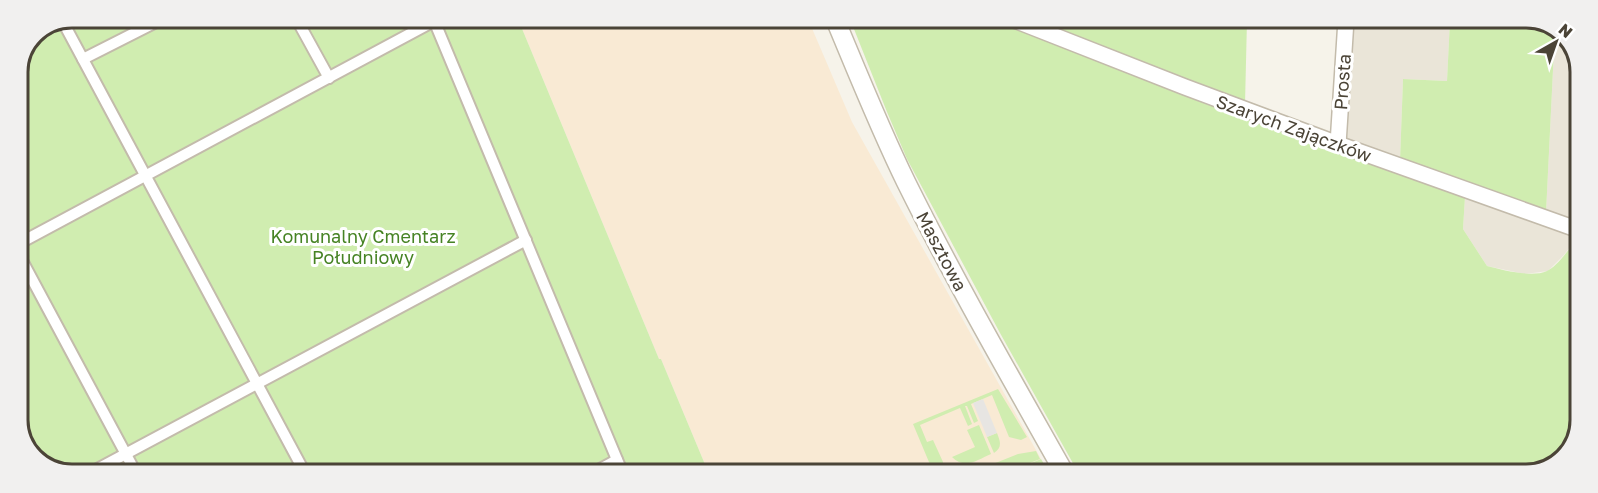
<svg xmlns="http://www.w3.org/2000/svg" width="1598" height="493" font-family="'Golos Text',sans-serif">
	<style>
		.residential { fill: #eae5d8 }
		.commercial { fill: #f9ead4 }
		.green { fill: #d0edb0 }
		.parking { fill: #e7e5e2 }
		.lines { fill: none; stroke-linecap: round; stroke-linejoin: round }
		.pedestrian-casing { stroke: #c3bbab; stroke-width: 14 }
		.minor-casing { stroke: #c3bbab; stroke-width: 18 }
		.tertiary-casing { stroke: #c3bbab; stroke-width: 21 }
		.pedestrian { stroke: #fff; stroke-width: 10 }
		.minor { stroke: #fff; stroke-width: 15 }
		.tertiary { stroke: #fff; stroke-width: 18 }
		.labels { text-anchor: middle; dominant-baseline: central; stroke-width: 6; stroke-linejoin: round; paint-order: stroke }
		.street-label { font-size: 18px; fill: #4b4437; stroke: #fff }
		.park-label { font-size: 18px; fill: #468324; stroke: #fff }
		.rim { fill: none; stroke: #4b4437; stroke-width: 3 }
	</style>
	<rect width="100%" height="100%" fill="#f6f3ea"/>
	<g class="residential">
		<polygon points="1351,20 1450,20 1447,81 1403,79 1400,161 1345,141"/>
		<polygon points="1555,29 1567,37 1580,68 1579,223 1546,213"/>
		<polygon points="1465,197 1579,236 1563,256 1548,271 1525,274 1487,266 1463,229"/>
	</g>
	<polygon class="commercial" points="518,19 808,19 852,122 1041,459 1004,474 709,474 661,359 659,359"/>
	<g class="green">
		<polygon points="72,18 518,19 659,359 661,359 709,474 58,473 31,456 18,428 18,72 34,34"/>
		<path d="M850 19H993L1156 83 1465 197 1463 229 1487 266C1503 270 1532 278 1547 271 1558 266 1572 245 1579 236L1578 435 1559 464 1526 475 1079 474 1000 333 907 159 887 112Z"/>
		<polygon points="1028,19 1247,20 1245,104"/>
		<polygon points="1450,20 1540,20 1555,29 1546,213 1400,161 1403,79 1447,81"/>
		<polygon points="998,389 1027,437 1021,440 1009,437 992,395 971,404 978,421 974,423 967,406 965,406 972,424 968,426 960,408 920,425 927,442 933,440 943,462 942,471 934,474 913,424"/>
		<path d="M979 425 991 454C977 460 965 470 952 457L975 447 967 430Z"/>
		<path d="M997 433C1000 441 1003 447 994 453L987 437Z"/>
		<polygon points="1036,451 1040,459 1002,474 968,474 1018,454"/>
		<polygon points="1041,459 1050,474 1004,474"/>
	</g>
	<polygon class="parking" points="983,399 997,433 987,437 973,403"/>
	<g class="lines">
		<g class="pedestrian-casing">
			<g id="pedestrian">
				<polyline points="296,18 329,78"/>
				<polyline points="433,18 623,474"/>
				<polyline points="63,22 305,473"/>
				<polyline points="83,59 164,18"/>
				<polyline points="18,244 434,21"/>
				<polyline points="18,253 136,473"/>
				<polyline points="90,473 526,240"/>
				<polyline points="591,474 617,460"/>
			</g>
		</g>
		<g class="minor-casing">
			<g id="minor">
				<polyline points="1012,19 1185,87 1338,144 1579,230"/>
				<polyline points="1338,144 1346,20"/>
			</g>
		</g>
		<g class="tertiary-casing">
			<path id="tertiary" d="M835 19C858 74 880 129 906 182 955 281 1011 378 1065 474"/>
		</g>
		<use href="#pedestrian" class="pedestrian"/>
		<use href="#minor" class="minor"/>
		<use href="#tertiary" class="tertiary"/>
	</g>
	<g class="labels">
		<g class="street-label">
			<text transform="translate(1342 82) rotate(-86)">Prosta</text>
			<text transform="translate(1294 128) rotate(20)">Szarych Zajączków</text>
			<text transform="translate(942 251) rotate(62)">Masztowa</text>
		</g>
		<g class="park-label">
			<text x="363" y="236">Komunalny Cmentarz<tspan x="363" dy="21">Południowy</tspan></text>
		</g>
	</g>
	<path d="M0 0H1598V493H0ZM72 28H1526A44 44 0 0 1 1570 72V420A44 44 0 0 1 1526 464H72A44 44 0 0 1 28 420V72A44 44 0 0 1 72 28Z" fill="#f1f0ef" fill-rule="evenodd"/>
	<path class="rim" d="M72 28H1526A44 44 0 0 1 1570 72V420A44 44 0 0 1 1526 464H72A44 44 0 0 1 28 420V72A44 44 0 0 1 72 28Z"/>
	<g transform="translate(1556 42) rotate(40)" stroke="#ffffff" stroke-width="4.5" paint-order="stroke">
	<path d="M0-4.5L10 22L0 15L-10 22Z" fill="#4b4437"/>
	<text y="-9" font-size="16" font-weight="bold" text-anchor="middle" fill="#4b4437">N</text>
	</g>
</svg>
